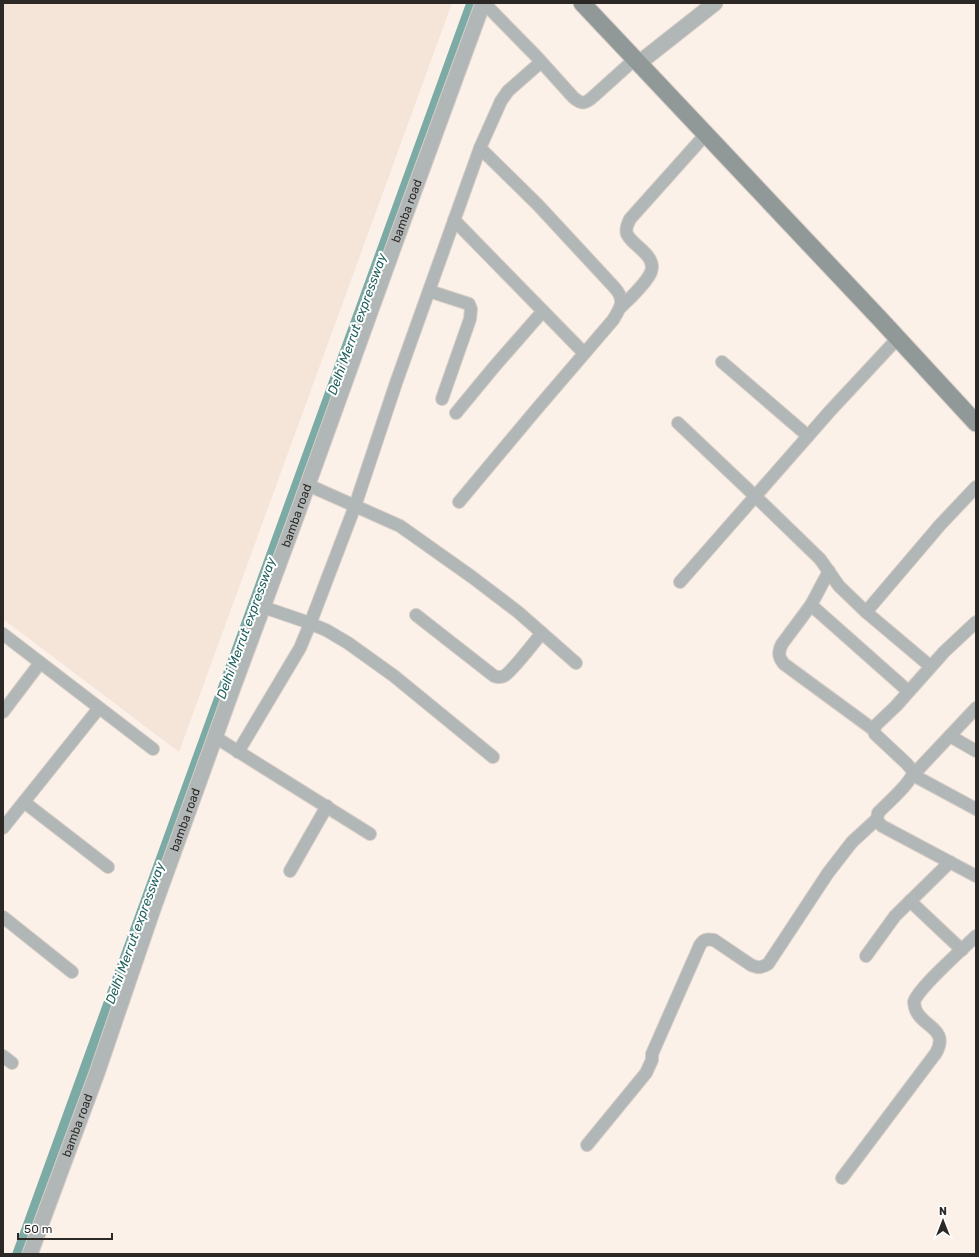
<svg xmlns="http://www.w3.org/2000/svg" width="979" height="1257" font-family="Rubik,sans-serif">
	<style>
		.built { fill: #f5e4d8 }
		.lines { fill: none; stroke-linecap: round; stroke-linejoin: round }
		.canal { stroke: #7caba6; stroke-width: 13 }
		.minor-casing { stroke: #d6cdc6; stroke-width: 14 }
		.tertiary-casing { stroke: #d6cdc6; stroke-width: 17 }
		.secondary-casing { stroke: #d6cdc6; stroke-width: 19 }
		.minor { stroke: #b1b6b6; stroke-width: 12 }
		.tertiary { stroke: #b1b6b6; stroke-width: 15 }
		.secondary { stroke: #919998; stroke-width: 17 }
		.labels { text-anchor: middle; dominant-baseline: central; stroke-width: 4; stroke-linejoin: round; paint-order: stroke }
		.street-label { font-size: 12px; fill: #2c2825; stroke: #fff }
		.water-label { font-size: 13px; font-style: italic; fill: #21615d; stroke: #fff }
	</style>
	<rect width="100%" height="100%" fill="#fbf1e9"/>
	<polygon class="built" points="3,3 452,3 179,752 3,619"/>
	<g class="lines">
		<polyline class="canal" points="19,1254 473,3"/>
		<g class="minor-casing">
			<g id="minor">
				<path d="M484 3 536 56 573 97C582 105 585 104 594 96L635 59"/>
				<polyline points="454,220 584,353"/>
				<polyline points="429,291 469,304 471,309 470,319 442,399"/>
				<path d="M621 307C630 298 646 284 651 272 657 255 632 246 627 234 625 229 628 223 630 219L706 134"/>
				<polyline points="722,362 808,436"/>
				<polyline points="456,413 494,367 543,311"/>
				<polyline points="678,423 755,496 820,559 839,586 866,612 930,666"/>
				<polyline points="308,485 400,526 472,577 518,612 576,663"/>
				<path d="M459 502 535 411 613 320C621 307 626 300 614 287L538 205 480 148"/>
				<path d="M829 571 811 605 782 644C778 652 778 657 784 664L874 730"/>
				<polyline points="680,582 830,411 898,338"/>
				<polyline points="811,605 908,691"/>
				<polyline points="263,607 304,621 326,630 348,643 394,676 493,757"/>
				<polyline points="866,612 940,525 976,487"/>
				<path d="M416 615 494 676C498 677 500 678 504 676 511 673 535 641 542 633"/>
				<path d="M976 622 944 652 896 706 876 725 874 730 875 734 906 763 913 771C913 782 886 804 878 813 877 819 877 822 882 826L976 876"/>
				<polyline points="3,634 153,749"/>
				<polyline points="976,708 913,775 976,809"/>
				<polyline points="3,712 40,663"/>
				<polyline points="950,736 976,751"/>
				<polyline points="215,737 370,834"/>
				<polyline points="238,752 300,648 310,624 355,506 396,383 480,148 501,101 508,91 541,62"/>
				<polyline points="24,802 108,867"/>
				<polyline points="3,828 99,708"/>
				<polyline points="290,871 327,806"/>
				<polyline points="910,901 962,950"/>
				<polyline points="3,917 72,972"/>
				<polyline points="866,956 895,916 950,862"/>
				<polyline points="3,1056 12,1063"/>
				<path d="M587 1145 646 1073 652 1060V1054L700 945C704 939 707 939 714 940L751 965C758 968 761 968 768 964L828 873 852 842 877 819"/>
				<path d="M842 1178 936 1053C950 1028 921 1027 915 1008 915 1006 914 1004 914 1002 918 988 964 948 976 936"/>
			</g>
		</g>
		<g class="tertiary-casing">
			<g id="tertiary">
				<polyline points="639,63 715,3"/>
				<path id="s1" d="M30 1254 97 1073 153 909 231 693 294 523 399 232 483 3"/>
			</g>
		</g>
		<g class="secondary-casing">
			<polyline id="secondary" points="582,3 881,320 976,423"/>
		</g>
		<use href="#minor" class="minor"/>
		<use href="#tertiary" class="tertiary"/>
		<use href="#secondary" class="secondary"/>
	</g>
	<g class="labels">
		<g class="street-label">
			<text stroke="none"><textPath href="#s1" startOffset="1109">bamba road</textPath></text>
			<text stroke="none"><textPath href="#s1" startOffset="785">bamba road</textPath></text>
			<text stroke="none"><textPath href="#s1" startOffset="461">bamba road</textPath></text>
			<text stroke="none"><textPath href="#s1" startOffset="137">bamba road</textPath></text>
		</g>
		<g class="water-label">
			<text transform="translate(357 324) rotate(-70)">Delhi Merrut expressway</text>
			<text transform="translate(246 628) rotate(-70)">Delhi Merrut expressway</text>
			<text transform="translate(135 933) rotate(-70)">Delhi Merrut expressway</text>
		</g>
	</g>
	<rect width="979" height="1257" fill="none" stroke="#2c2825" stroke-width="8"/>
	<g transform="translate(943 1221)" stroke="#ffffff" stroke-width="3" paint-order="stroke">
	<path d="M0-3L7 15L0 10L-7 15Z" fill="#2c2825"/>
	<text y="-6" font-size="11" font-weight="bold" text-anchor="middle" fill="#2c2825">N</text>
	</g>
	<path d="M18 1233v6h94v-6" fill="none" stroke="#2c2825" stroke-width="2"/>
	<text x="24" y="1233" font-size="12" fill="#2c2825" stroke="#ffffff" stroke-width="3" paint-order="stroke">50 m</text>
</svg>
